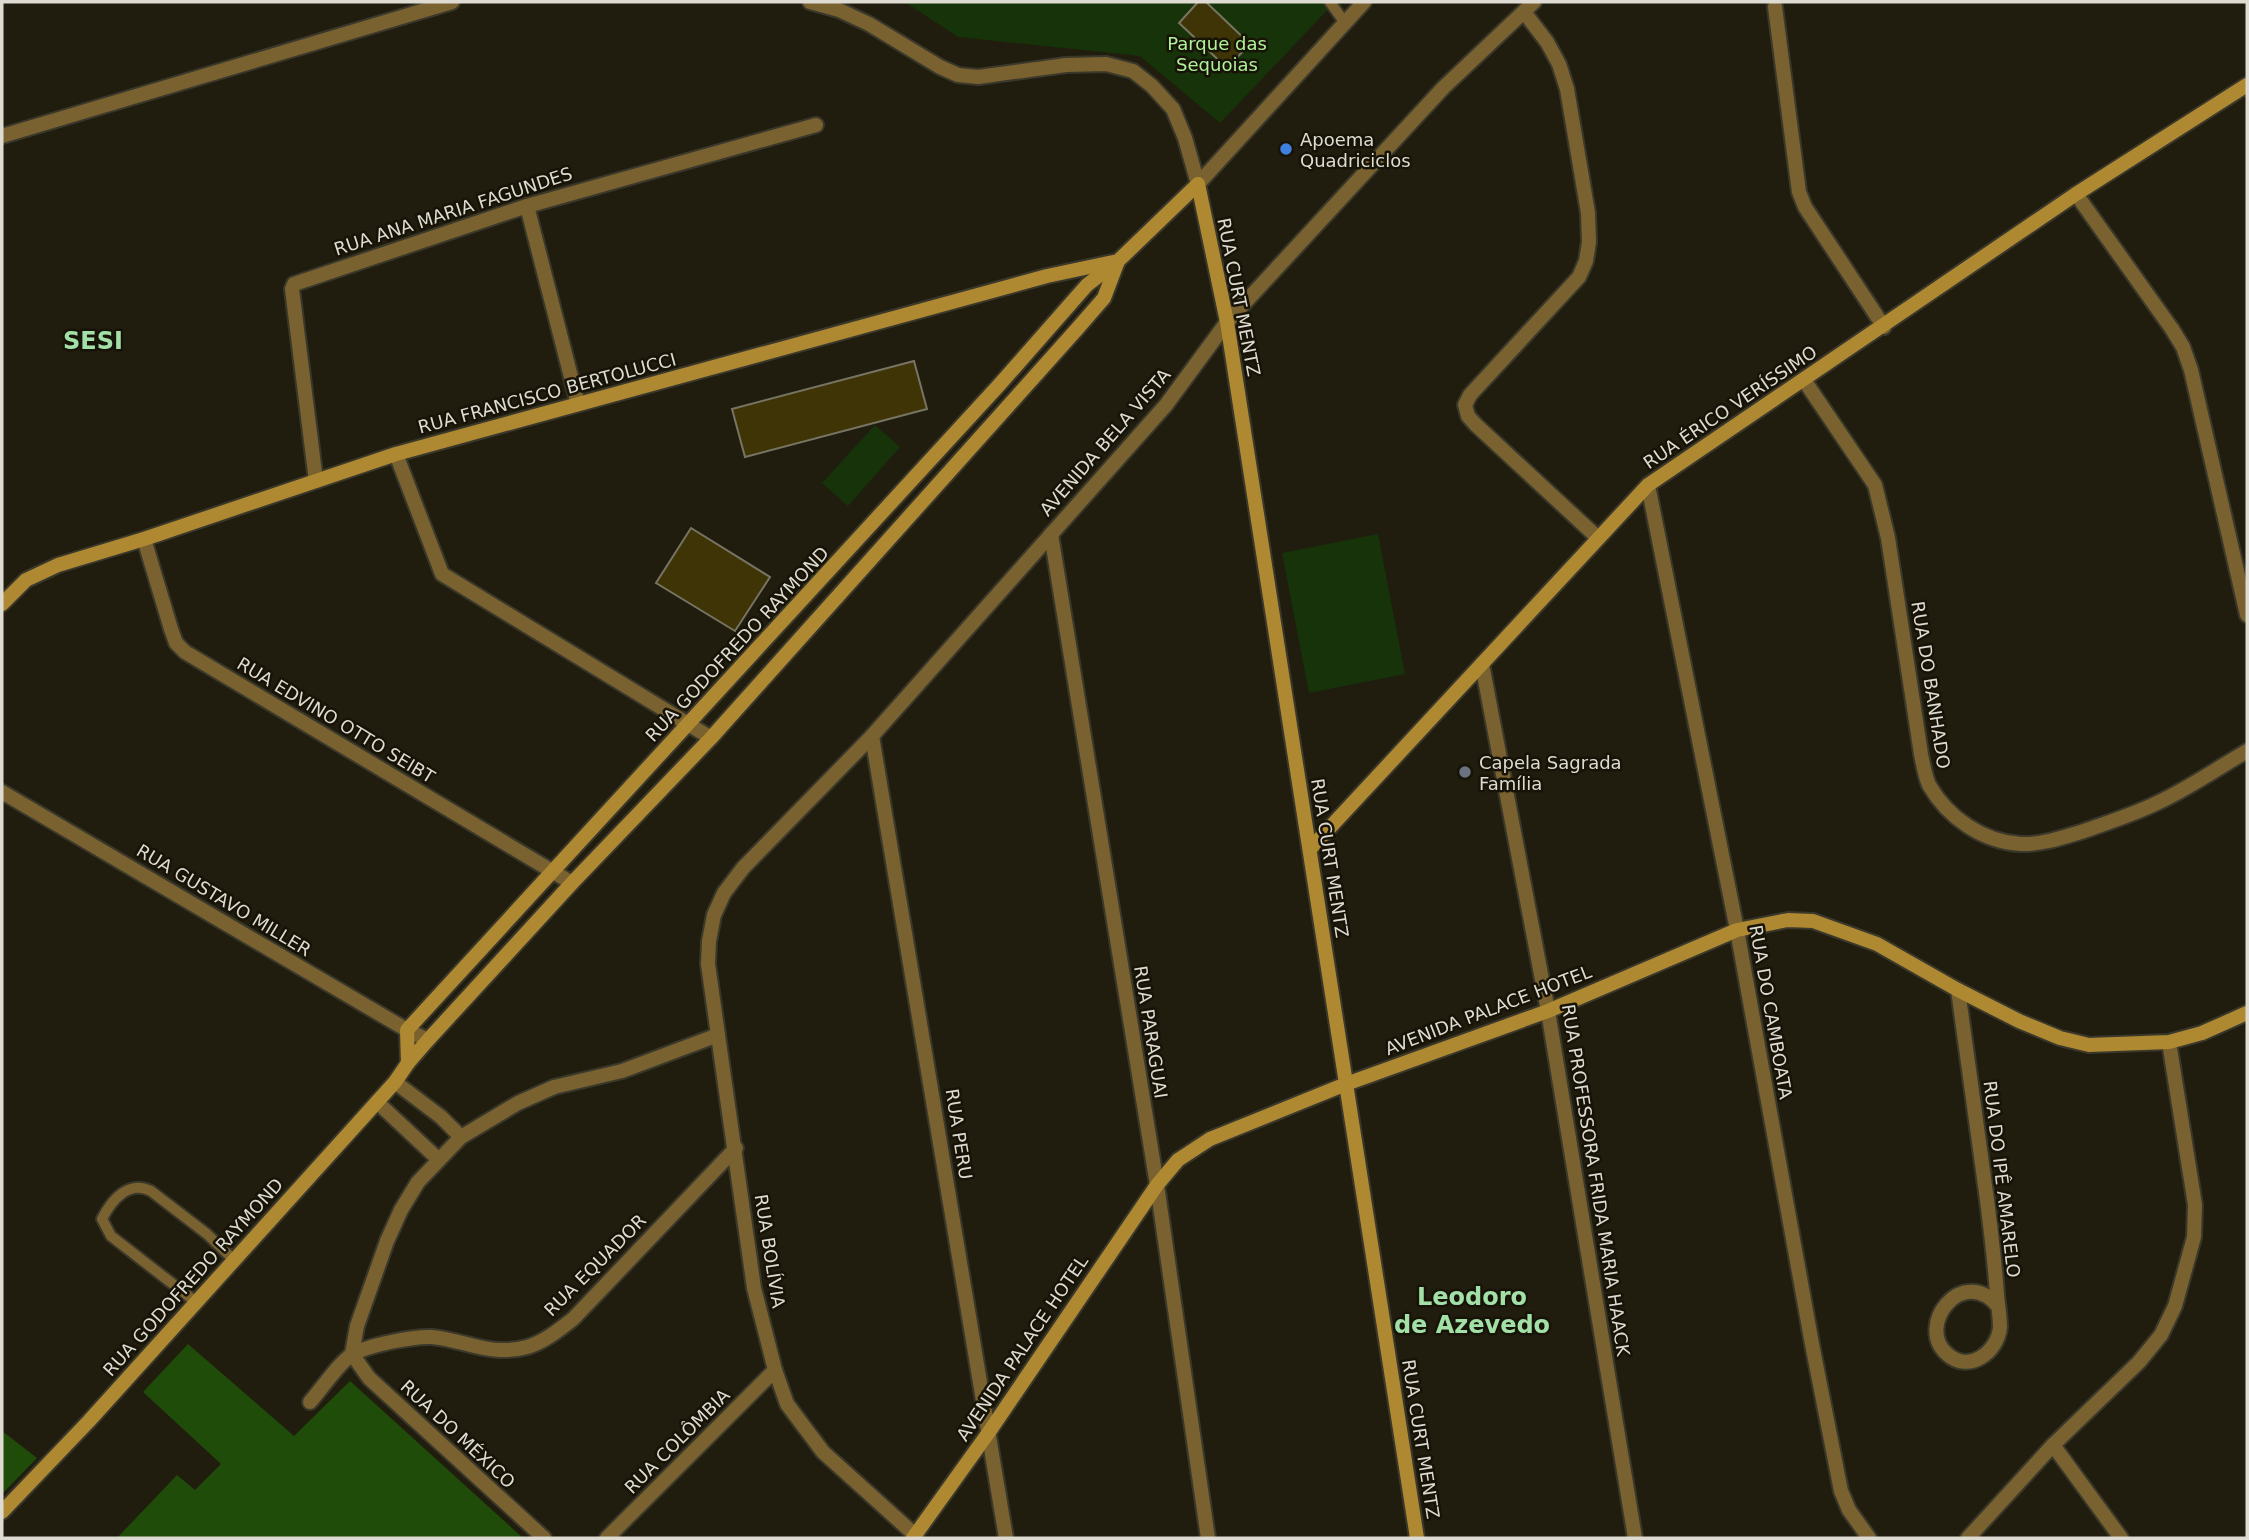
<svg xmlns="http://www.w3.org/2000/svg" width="2249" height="1540" font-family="'DejaVu Sans',sans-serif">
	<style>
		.green { fill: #163309 }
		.forest { fill: #204c0a }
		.building { fill: #3e3405; stroke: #787464; stroke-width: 2 }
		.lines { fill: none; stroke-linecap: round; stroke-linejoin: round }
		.lane-casing { stroke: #3a382a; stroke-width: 14 }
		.street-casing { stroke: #3a382a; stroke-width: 18 }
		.secondary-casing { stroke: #3a382a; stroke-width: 18 }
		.lane { stroke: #796130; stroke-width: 10 }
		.street { stroke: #796130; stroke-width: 14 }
		.secondary { stroke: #af8832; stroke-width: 14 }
		.shop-dot { fill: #3f7fe0; stroke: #171407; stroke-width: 2.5 }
		.worship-dot { fill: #6b7280; stroke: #171407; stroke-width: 2.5 }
		.labels { text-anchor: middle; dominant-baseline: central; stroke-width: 5; stroke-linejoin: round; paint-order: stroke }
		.park-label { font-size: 18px; fill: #b0f299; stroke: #171407 }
		.poi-label { font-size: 18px; fill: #dddbd2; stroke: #171407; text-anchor: start }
		.street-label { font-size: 18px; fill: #dddbd2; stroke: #171407 }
		.district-label { font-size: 24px; font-weight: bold; fill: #a2e0a7; stroke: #171407 }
	</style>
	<rect width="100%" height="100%" fill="#201d0f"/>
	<g class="green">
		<polygon points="905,2 1335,2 1220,123 1140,56 958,37"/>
		<polygon points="875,425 900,447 848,506 822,483"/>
		<polygon points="1378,534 1405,674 1309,693 1282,553"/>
	</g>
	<g class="forest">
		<polygon points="188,1344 294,1436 350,1381 523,1538 117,1538 177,1475 195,1490 221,1464 143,1392"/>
		<polygon points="2,1431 37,1458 2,1494"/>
	</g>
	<g class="building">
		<polygon points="1198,2 1206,2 1250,44 1227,68 1179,23"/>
		<polygon points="914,361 927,409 745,457 732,409"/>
		<polygon points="691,528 770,577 735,631 656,583"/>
	</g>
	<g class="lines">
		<g class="lane-casing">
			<g id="lane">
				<polyline points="1330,2 1345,23"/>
				<path d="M196 1302 111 1236 102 1219C112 1199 129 1180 151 1191L207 1234 234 1260"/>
			</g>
		</g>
		<g class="street-casing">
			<g id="street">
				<polyline points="810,2 839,10 869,24 940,67 958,75 978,77 1066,65 1106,64 1133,71 1152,86 1173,109 1185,138 1198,184"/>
				<polyline points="1775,7 1799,192 1805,207 1884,327"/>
				<polyline points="1524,12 1547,42 1559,64 1567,89 1588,213 1589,242 1586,261 1579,277 1470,395 1465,405 1468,416 1475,424 1598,538"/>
				<polyline points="2,136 452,2"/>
				<polyline points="1198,184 1364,2"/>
				<polyline points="2076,194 2172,329 2183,347 2191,370 2247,615"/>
				<polyline points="527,206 578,404"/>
				<path d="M1804 380 1875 485 1888 538 1921 754C1923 764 1925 776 1929 785 1948 818 1983 842 2021 844 2041 845 2064 837 2084 831 2109 822 2135 814 2159 802 2189 788 2218 768 2247 751"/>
				<polyline points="396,454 442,574 711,738"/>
				<polyline points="316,481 292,289 294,284 527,206 816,125"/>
				<polyline points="1648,485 1737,930 1812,1344 1841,1491 1849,1510 1869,1538"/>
				<polyline points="1051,534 1157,1185 1208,1538"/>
				<polyline points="144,539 171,629 176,643 185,652 572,883"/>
				<polyline points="1482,664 1548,1011 1635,1538"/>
				<polyline points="872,736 1006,1538"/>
				<polyline points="2,792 407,1030 428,1040"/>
				<path d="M1958 990C1968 1060 1977 1130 1987 1200 1991 1232 1995 1263 1997 1295 1998 1305 2000 1317 2000 1327 1998 1352 1969 1374 1947 1354 1915 1326 1962 1264 1998 1306"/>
				<polyline points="395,1082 441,1117 461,1137"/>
				<polyline points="377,1102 438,1159"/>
				<polyline points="352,1354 357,1326 387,1241 401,1210 418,1182 461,1137 518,1103 554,1087 622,1071 718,1035"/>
				<polyline points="352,1354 369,1378 544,1538"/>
				<path d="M310 1402C320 1391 342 1359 353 1354 369 1345 414 1336 432 1337 465 1340 491 1357 527 1347 544 1342 559 1330 573 1319L736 1148"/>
				<polyline points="2053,1445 2121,1538"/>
				<polyline points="915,1535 823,1452 787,1404 775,1370 754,1288 718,1035 708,964 709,941 714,915 724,893 743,868 872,736 1166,405 1227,322 1443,88 1534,2"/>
				<polyline points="607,1538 775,1370"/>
				<polyline points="1968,1538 2053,1445 2139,1362 2161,1335 2175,1306 2194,1237 2195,1205 2169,1042"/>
			</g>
		</g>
		<g class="secondary-casing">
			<g id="secondary">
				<polyline points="1198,184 1227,322 1417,1538"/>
				<polyline points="2,604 26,580 58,565 144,539 396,454 1047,276 1113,262"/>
				<polyline points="1310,849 1648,485 2076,194 2247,85"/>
				<polyline points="408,1063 407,1030 1000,384 1087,285 1118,261 1198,184"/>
				<polyline points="2,1512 89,1421 395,1082 408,1063 428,1040 572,883 711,738 1077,329 1104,298 1118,261"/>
				<polyline points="913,1538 989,1432 1157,1185 1178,1160 1210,1139 1346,1084 1548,1011 1737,930 1788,920 1813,921 1877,944 1958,990 2019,1021 2060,1038 2089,1045 2169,1042 2202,1033 2247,1013"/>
			</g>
		</g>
		<use href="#lane" class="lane"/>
		<use href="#street" class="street"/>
		<use href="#secondary" class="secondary"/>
	</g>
	<circle class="shop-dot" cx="1286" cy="149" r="7"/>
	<circle class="worship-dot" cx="1465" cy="772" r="7"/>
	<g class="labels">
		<g class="park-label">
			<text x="1217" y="43">Parque das<tspan x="1217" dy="21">Sequoias</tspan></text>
		</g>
		<g class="poi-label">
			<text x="1300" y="139">Apoema<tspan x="1300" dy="21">Quadriciclos</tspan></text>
			<text x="1479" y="762">Capela Sagrada<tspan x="1479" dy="21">Família</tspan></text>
		</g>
		<g class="street-label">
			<text transform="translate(453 211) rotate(-18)">RUA ANA MARIA FAGUNDES</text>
			<text transform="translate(1239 297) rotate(79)">RUA CURT MENTZ</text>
			<text transform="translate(547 393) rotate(-15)">RUA FRANCISCO BERTOLUCCI</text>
			<text transform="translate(1730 407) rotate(-34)">RUA ÉRICO VERÍSSIMO</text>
			<text transform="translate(1105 442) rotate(-49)">AVENIDA BELA VISTA</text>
			<text transform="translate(737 644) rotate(-47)">RUA GODOFREDO RAYMOND</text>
			<text transform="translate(1931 685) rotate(81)">RUA DO BANHADO</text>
			<text transform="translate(336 720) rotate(31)">RUA EDVINO OTTO SEIBT</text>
			<text transform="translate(1330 858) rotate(81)">RUA CURT MENTZ</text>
			<text transform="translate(224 900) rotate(31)">RUA GUSTAVO MILLER</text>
			<text transform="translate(1488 1010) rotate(-21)">AVENIDA PALACE HOTEL</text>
			<text transform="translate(1771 1012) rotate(80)">RUA DO CAMBOATA</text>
			<text transform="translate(1151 1032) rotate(81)">RUA PARAGUAI</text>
			<text transform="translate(959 1134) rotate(81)">RUA PERU</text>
			<text transform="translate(2002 1179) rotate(83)">RUA DO IPÊ AMARELO</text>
			<text transform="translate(1596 1180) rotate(81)">RUA PROFESSORA FRIDA MARIA HAACK</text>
			<text transform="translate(770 1251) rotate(81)">RUA BOLÍVIA</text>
			<text transform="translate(595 1265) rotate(-45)">RUA EQUADOR</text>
			<text transform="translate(193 1277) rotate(-48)">RUA GODOFREDO RAYMOND</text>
			<text transform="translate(1022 1348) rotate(-56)">AVENIDA PALACE HOTEL</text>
			<text transform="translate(458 1434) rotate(43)">RUA DO MÉXICO</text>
			<text transform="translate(1421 1439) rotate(81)">RUA CURT MENTZ</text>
			<text transform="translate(677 1441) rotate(-45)">RUA COLÔMBIA</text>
		</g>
		<g class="district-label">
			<text x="93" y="341">SESI</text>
			<text x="1472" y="1297">Leodoro<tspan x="1472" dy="28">de Azevedo</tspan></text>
		</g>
	</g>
	<rect width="2249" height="1540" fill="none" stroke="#dddbd2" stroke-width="7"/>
</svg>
